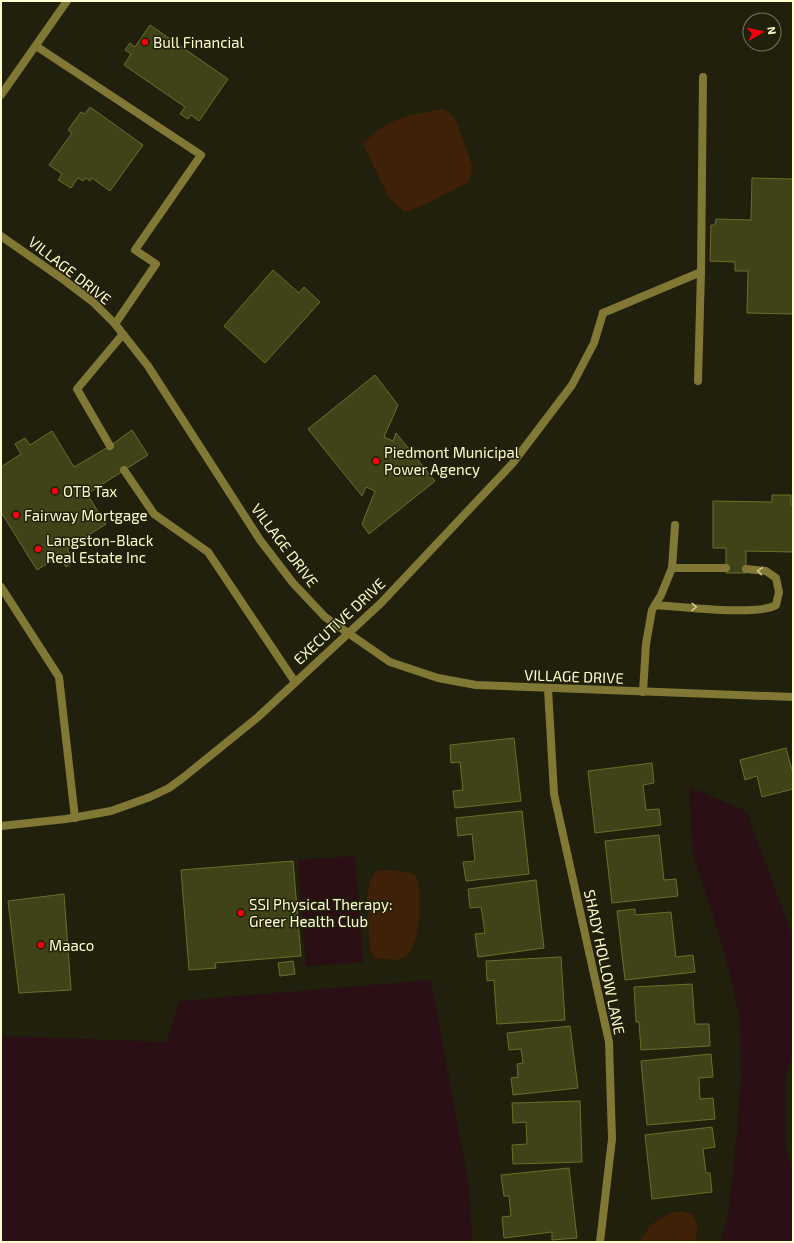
<svg xmlns="http://www.w3.org/2000/svg" width="794" height="1243" font-family="'Exo 2',sans-serif">
	<style>
		.green { fill: #2a0f14 }
		.water { fill: #3e2107 }
		.building { fill: #404217; stroke: #6c6f28 }
		.lines { fill: none; stroke-linecap: round; stroke-linejoin: round }
		.service { stroke: #817835; stroke-width: 8 }
		.minor { stroke: #817835; stroke-width: 8 }
		.tertiary { stroke: #817835; stroke-width: 8 }
		.oneway { stroke: #cdc88f }
		.poi-dot { fill: #f6000e; stroke: #20200c; stroke-width: 1.5 }
		.labels { text-anchor: middle; dominant-baseline: central; stroke-width: 3; stroke-linejoin: round; paint-order: stroke }
		.poi-label { font-size: 15px; fill: #fffdcb; stroke: #20200c; text-anchor: start }
		.street-label { font-size: 15px; fill: #fffdcb; stroke: #20200c }
	</style>
	<rect width="100%" height="100%" fill="#20200c"/>
	<g class="green">
		<polygon points="689,787 746,811 793,937 793,1054 786,1075 786,1148 793,1174 793,1242 720,1242 728,1218 736,1143 741,1082 740,1018 724,950 693,855"/>
		<polygon points="355,856 363,962 306,966 298,860"/>
		<polygon points="431,980 469,1188 472,1242 1,1242 1,1036 167,1042 179,1001"/>
	</g>
	<g class="water">
		<path d="M444 109 454 116 473 167 469 182 424 205 405 212 389 198 363 144C388 117 409 115 444 109Z"/>
		<path d="M389 870 408 872 416 875C422 895 421 942 406 957L397 960 375 958 370 950 367 898 370 881 376 871Z"/>
		<path d="M683 1211 693 1215 698 1225 695 1242H640C648 1224 664 1213 683 1211Z"/>
	</g>
	<g class="building">
		<polygon points="150,25 228,79 199,121 191,115 188,119 180,114 185,107 124,65 131,54 125,50 130,43 135,47"/>
		<polygon points="90,107 143,145 110,191 92,178 90,181 86,178 83,181 78,178 71,188 58,180 62,174 49,165 72,133 68,130 81,112 85,114"/>
		<polygon points="752,178 793,179 793,314 747,313 748,271 735,271 735,262 710,261 711,225 715,225 716,219 751,220"/>
		<polygon points="273,270 299,293 304,287 320,302 265,363 224,326"/>
		<polygon points="375,375 398,405 384,437 393,441 396,433 435,481 369,534 362,524 375,491 366,487 362,496 308,429"/>
		<polygon points="132,430 148,455 87,494 106,524 67,549 74,561 66,567 59,556 37,570 1,512 1,467 21,454 15,444 25,438 30,445 52,431 74,467 110,446"/>
		<polygon points="772,495 791,495 791,505 793,505 793,552 746,551 746,573 726,573 726,548 713,548 713,501 772,502"/>
		<polygon points="514,738 521,801 455,808 453,791 463,790 460,762 451,763 450,745"/>
		<polygon points="786,748 793,774 793,789 762,797 757,776 745,780 740,760"/>
		<polygon points="652,763 654,783 643,785 646,810 659,809 661,825 595,833 588,771"/>
		<polygon points="522,811 529,874 466,881 463,862 475,861 472,834 458,836 456,818"/>
		<polygon points="659,835 664,880 676,879 678,896 612,903 605,841"/>
		<polygon points="293,861 301,956 215,963 216,968 189,970 181,870"/>
		<polygon points="536,880 544,948 478,957 475,934 485,933 481,907 470,908 468,889"/>
		<polygon points="64,894 71,990 19,993 8,901"/>
		<polygon points="635,909 635,915 671,912 676,957 693,955 695,972 625,980 617,911"/>
		<polygon points="561,957 565,1020 497,1024 494,980 487,981 486,961"/>
		<polygon points="293,961 295,974 280,976 278,963"/>
		<polygon points="692,984 695,1024 709,1024 710,1046 641,1050 639,1022 636,1022 634,987"/>
		<polygon points="570,1026 578,1088 513,1095 511,1078 518,1077 517,1064 523,1063 521,1049 509,1050 507,1033"/>
		<polygon points="711,1054 713,1077 699,1078 700,1099 713,1098 715,1119 647,1125 641,1061"/>
		<polygon points="580,1101 582,1162 513,1164 512,1145 527,1144 526,1122 513,1123 512,1103"/>
		<polygon points="712,1127 715,1147 703,1149 706,1173 710,1173 712,1192 652,1199 645,1135"/>
		<polygon points="569,1168 577,1238 552,1240 552,1232 504,1238 502,1217 511,1216 509,1196 504,1196 501,1175"/>
	</g>
	<g class="lines">
		<g class="service">
			<polyline points="36,46 201,155 135,250 156,264 115,324"/>
			<polyline points="603,313 701,272 703,77"/>
			<polyline points="698,381 701,272"/>
			<polyline points="110,446 77,389 123,334"/>
			<polyline points="124,470 154,514 208,552 295,682"/>
			<polyline points="672,568 726,568"/>
			<polyline points="1,587 59,677 75,818"/>
			<path d="M655 605C680 607 758 616 776 605L779 592 776 578 766 571 746 569"/>
			<polyline points="643,692 646,644 652,610 661,595 672,568 675,525"/>
		</g>
		<g class="minor">
			<polyline points="1,236 64,280 93,302 115,324 148,366 260,540 293,583 325,617 390,662 438,678 476,685 793,697"/>
			<polyline points="548,689 554,794 609,1042 612,1139 600,1242"/>
			<polyline points="1,826 66,819 111,811 150,797 169,788 184,777 258,717 381,603 512,464 572,385 594,343 603,313"/>
		</g>
		<polyline class="tertiary" points="1,95 67,1"/>
	</g>
	<defs><path id="oneway-chevron" d="M-2-3.5L2.5 0L-2 3.5" fill="none" stroke-width="1.6" stroke-linecap="round" stroke-linejoin="round"/></defs>
	<g class="oneway">
		<use href="#oneway-chevron" transform="translate(760 571) rotate(-172)"/>
		<use href="#oneway-chevron" transform="translate(694 607) rotate(3)"/>
	</g>
	<g class="poi-dot">
		<circle cx="145" cy="42" r="4"/>
		<circle cx="376" cy="461" r="4"/>
		<circle cx="55" cy="491" r="4"/>
		<circle cx="16" cy="515" r="4"/>
		<circle cx="38" cy="549" r="4"/>
		<circle cx="241" cy="913" r="4"/>
		<circle cx="41" cy="945" r="4"/>
	</g>
	<g class="labels">
		<g class="poi-label">
			<text x="153" y="42">Bull Financial</text>
			<text x="384" y="452">Piedmont Municipal<tspan x="384" dy="17">Power Agency</tspan></text>
			<text x="63" y="491">OTB Tax</text>
			<text x="24" y="515">Fairway Mortgage</text>
			<text x="46" y="540">Langston-Black<tspan x="46" dy="17">Real Estate Inc</tspan></text>
			<text x="249" y="904">SSI Physical Therapy:<tspan x="249" dy="17">Greer Health Club</tspan></text>
			<text x="49" y="945">Maaco</text>
		</g>
		<g class="street-label">
			<text transform="translate(70 270) rotate(38)">VILLAGE DRIVE</text>
			<text transform="translate(285 545) rotate(53)">VILLAGE DRIVE</text>
			<text transform="translate(339 621) rotate(-43)">EXECUTIVE DRIVE</text>
			<text transform="translate(574 676) rotate(2)">VILLAGE DRIVE</text>
			<text transform="translate(605 962) rotate(78)">SHADY HOLLOW LANE</text>
		</g>
	</g>
	<rect width="794" height="1243" fill="none" stroke="#fffdcb" stroke-width="4"/>
	<g transform="translate(762 32) rotate(81)"><circle r="19" fill="#20200c" stroke="#797858"/>
	<path d="M0-3L7 15L0 10L-7 15Z" fill="#f6000e"/>
	<text y="-6" font-size="11" font-weight="bold" text-anchor="middle" fill="#fffdcb">N</text>
	</g>
</svg>
